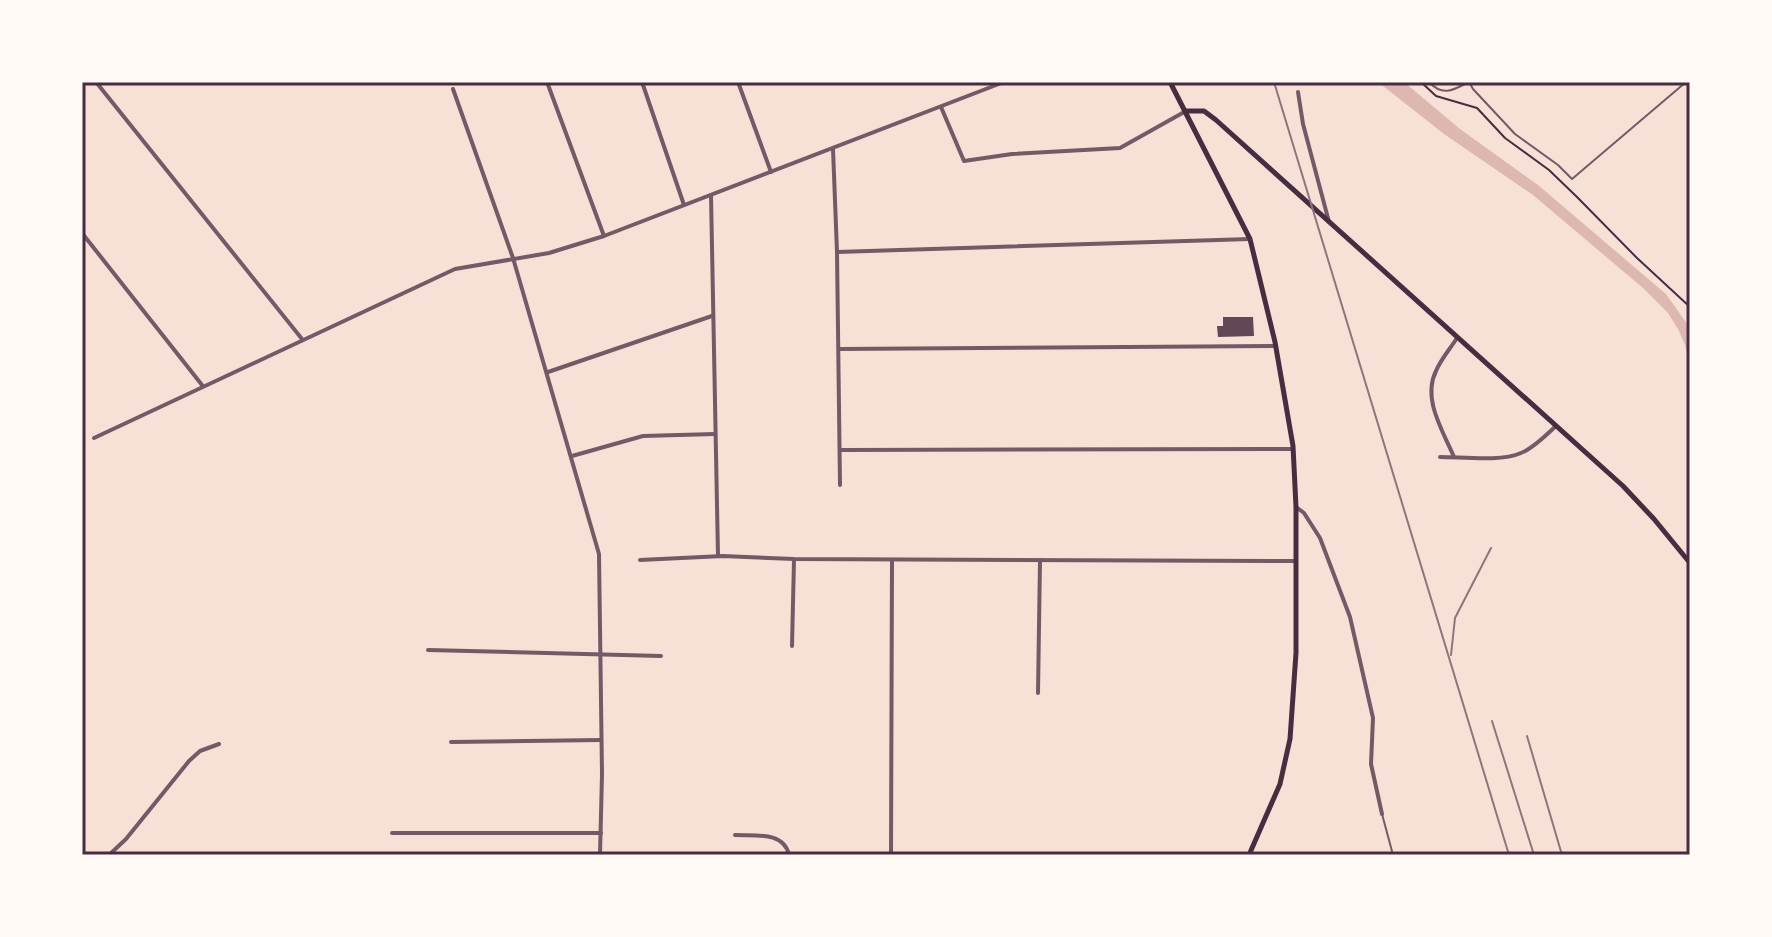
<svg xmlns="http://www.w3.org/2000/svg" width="1772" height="937" font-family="Manrope,sans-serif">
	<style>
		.water { fill: #dcb8b0 }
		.building { fill: #644757 }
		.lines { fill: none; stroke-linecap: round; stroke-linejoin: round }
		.path { stroke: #4a2c40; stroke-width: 2 }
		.service { stroke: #755966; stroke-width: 2 }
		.minor { stroke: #755966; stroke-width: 4 }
		.secondary { stroke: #4a2c40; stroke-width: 5 }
		.rail { stroke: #8f747c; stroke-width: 2 }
		.neatline { fill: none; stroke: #4a2c40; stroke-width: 3 }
	</style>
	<rect width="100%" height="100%" fill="#f7e1d7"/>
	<polygon class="water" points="1378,82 1404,82 1460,129 1538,185 1666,294 1690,328 1690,367 1685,345 1678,329 1668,313 1643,288 1533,195 1444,134"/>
	<polygon class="building" points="1223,317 1253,317 1254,336 1218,337 1217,326 1223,326"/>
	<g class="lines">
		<polyline class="path" points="1421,82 1436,96 1477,108 1505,138 1549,170 1577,197 1637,258 1690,307"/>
		<g class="service">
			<path d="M1429 82C1442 96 1452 91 1467 83"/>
			<polyline points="1469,82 1473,89 1515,134 1558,165 1572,179 1686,82"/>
			<polyline points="1382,814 1393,855"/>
		</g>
		<g class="minor">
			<polyline points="96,82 302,339"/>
			<polyline points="547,82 604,236"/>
			<polyline points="642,82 684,205"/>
			<polyline points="738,82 771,172"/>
			<polyline points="453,89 513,258 599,554 602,774 600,855"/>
			<polyline points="1298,92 1303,124 1329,222"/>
			<polyline points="941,107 964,161 1012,154 1120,148 1186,111"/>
			<polyline points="833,149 837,252 840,485"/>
			<polyline points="711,195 718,556"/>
			<polyline points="82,233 202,385"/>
			<polyline points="837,252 1250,239"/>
			<polyline points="839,349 1275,346"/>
			<polyline points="548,372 712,316"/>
			<polyline points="94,438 455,269 549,253 604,236 1004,82"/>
			<polyline points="841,450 1293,449"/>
			<polyline points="572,456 643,436 715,434"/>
			<path d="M1440 457C1462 457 1501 462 1521 453 1534 448 1546 435 1556 426"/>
			<path d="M1454 457C1443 431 1422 399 1436 371 1441 359 1450 349 1457 338"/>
			<polyline points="1296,507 1304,513 1320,538 1350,617 1373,718 1371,764 1382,814"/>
			<polyline points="640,560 723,556 794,559 1296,561"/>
			<polyline points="792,646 794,560"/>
			<polyline points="428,650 661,656"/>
			<polyline points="1038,693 1040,560"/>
			<polyline points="451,742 601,740"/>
			<polyline points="392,833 601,833"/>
			<path d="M735 835C755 836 784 831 789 855"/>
			<polyline points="109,855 126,839 189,761 200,751 219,744"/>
			<polyline points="891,855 892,560"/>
		</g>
		<g class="secondary">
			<polyline points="1170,82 1250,239 1275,342 1293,446 1296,507 1296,653 1290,739 1280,784 1249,855"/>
			<polyline points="1186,111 1204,111 1216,120 1623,486 1654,519 1690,563"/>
		</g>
		<g class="rail">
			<polyline points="1274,82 1509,855"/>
			<polyline points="1451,655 1455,618 1491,548"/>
			<polyline points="1492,721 1534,855"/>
			<polyline points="1527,736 1562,855"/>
		</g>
	</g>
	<rect width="1772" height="937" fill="none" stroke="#fffaf5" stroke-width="168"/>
	<rect x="84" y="84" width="1604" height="769" class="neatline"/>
</svg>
